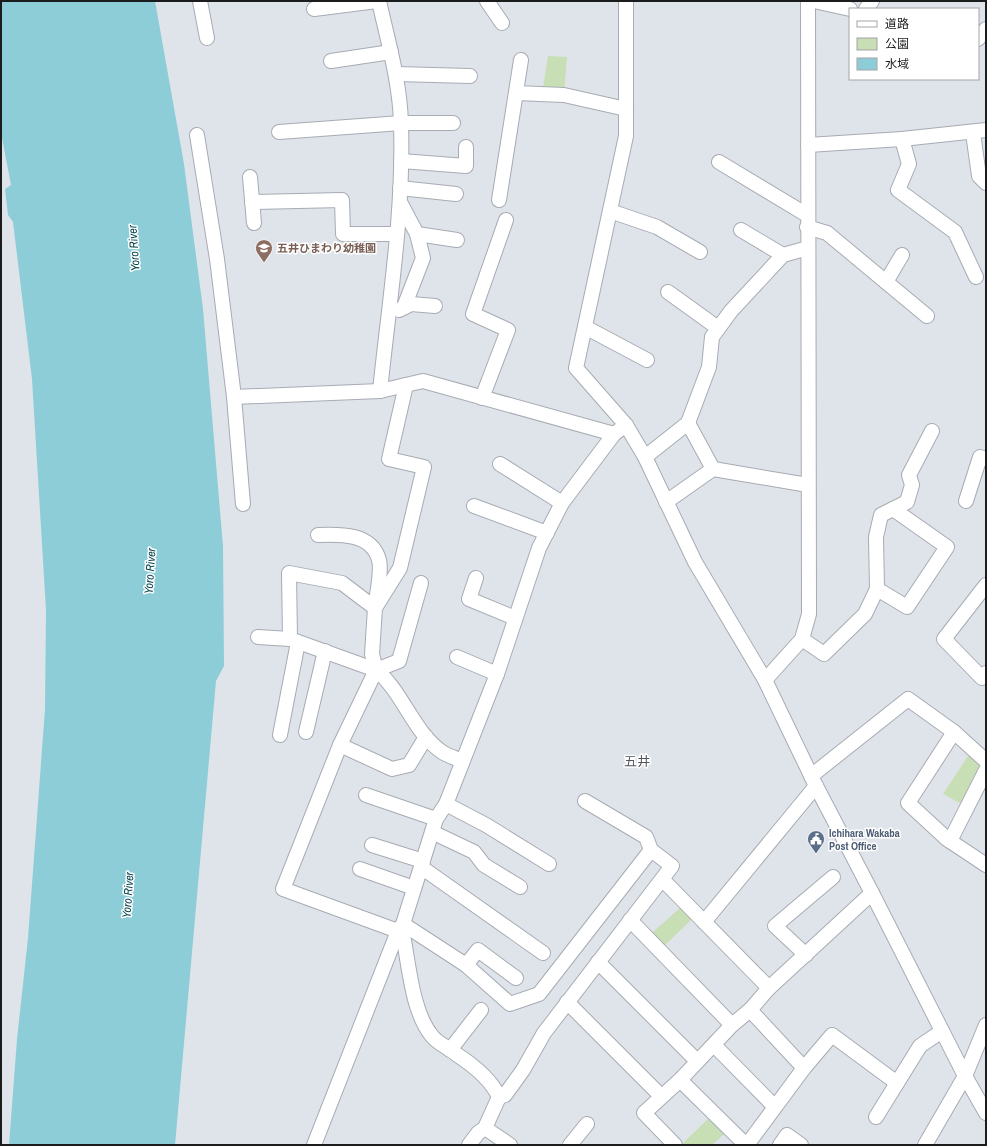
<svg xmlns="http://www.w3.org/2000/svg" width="987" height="1146" font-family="'Archivo Narrow','Noto Sans JP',sans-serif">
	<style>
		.green { fill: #c8deb5 }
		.water { fill: #8dcdd7 }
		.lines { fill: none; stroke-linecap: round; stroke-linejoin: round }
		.minor-casing { stroke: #a7abb3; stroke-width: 16 }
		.minor { stroke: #fff; stroke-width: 14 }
		.labels { text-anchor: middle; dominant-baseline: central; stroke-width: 3; stroke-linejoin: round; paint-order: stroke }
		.education-label { font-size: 11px; font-weight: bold; fill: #785e54; stroke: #fff; text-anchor: start }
		.service-label { font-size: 11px; font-weight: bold; fill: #4e5e75; stroke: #fff; text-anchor: start }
		.water-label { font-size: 12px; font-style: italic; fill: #07444c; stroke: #fff }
		.quarter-label { font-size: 13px; fill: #51555c; stroke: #fff }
	</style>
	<rect width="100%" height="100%" fill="#dfe4eb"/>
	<g class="green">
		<polygon points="548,56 567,57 564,95 542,94"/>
		<polygon points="970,753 981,762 982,768 965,806 943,794"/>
		<polygon points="681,907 692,919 665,945 652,933"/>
		<polygon points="708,1119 724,1134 712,1145 684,1145 683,1143"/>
	</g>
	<polygon class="water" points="1,1 155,1 184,164 203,309 223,546 224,666 216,681 175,1145 9,1145 17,1039 28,938 45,709 46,610 32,379 13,222 8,215 5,189 11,185 1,133"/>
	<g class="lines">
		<g class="minor-casing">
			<g id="minor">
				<polyline points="200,1 207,38"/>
				<path d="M379 1C388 42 400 82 401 124 404 213 389 302 380 391"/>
				<polyline points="487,1 502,23"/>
				<polyline points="626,1 626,136 576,368 626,425 645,457 695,562 765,680 816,786 872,893 965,1076 986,1113"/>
				<polyline points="814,1 850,9"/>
				<polyline points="314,9 377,1"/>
				<polyline points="866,9 872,1"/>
				<polyline points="978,39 986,29"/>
				<polyline points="331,61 391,52"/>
				<polyline points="396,74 470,76"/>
				<polyline points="516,93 564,95 626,109"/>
				<polyline points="279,132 401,123 453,123"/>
				<polyline points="973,133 979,176 986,183"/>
				<polyline points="197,135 217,259 234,397 243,504"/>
				<polyline points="902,139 909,164 898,190 955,232 976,277"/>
				<polyline points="808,145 902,139 986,130"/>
				<polyline points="401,161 466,166 466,147"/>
				<polyline points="719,162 807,215"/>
				<polyline points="250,177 254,223"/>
				<polyline points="400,188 456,194"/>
				<polyline points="499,200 521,60"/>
				<polyline points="252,202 342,200 343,234 397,234"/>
				<polyline points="400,202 417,234 457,240"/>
				<polyline points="610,211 657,227 700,252"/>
				<polyline points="807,227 827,233 927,316"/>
				<polyline points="741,230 783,255"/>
				<polyline points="886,282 902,255"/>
				<polyline points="668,292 718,328"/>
				<polyline points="404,307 423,258 417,234"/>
				<polyline points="399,310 411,304 435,306"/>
				<polyline points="585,327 647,360"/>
				<path d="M406 385 389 459 424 467 400 568 375 608 372 654 376 670 340 745 283 889 398 931 403 935C409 965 412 1012 432 1036 438 1044 448 1047 456 1054 473 1065 491 1079 499 1097L485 1128 478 1133 469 1145"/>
				<polyline points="234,397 380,391 423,381 614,434"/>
				<polyline points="482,398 508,330 473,314 506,220"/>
				<polyline points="688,423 713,469"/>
				<polyline points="645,457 688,423 709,367 712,337 731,311 783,255 808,248"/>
				<polyline points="500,464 562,503"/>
				<polyline points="966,501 980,457 986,459"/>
				<polyline points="666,502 713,469 808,485"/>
				<polyline points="474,506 547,533"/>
				<path d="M318 535C340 534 372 533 379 560 382 570 377 592 376 603"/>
				<polyline points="476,578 469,599 515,618"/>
				<polyline points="986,585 944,639 982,678 986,673"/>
				<polyline points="877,589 907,607 947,547 893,509"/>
				<path d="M258 637 290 639 376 670C403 692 413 732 442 752 448 756 456 758 462 761"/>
				<polyline points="290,639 289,573 342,583 375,608"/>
				<polyline points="802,639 824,654 865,614 877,589 876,537 881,515 907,502 912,485 909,475 932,431"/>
				<polyline points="457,657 497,674"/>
				<polyline points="376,670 399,661 421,583"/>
				<polyline points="765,680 802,639 809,614 808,1"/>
				<polyline points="306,732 325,651"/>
				<polyline points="954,732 986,761"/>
				<polyline points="280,735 298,642"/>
				<polyline points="340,745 392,769 409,765 426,737"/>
				<polyline points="811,776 908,699 954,732 908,803 947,839 986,865"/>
				<polyline points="366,795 436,819"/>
				<polyline points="446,804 486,825 549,864"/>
				<polyline points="432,832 474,852 484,865 520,887"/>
				<polyline points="950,841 986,770"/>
				<polyline points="372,845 423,861"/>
				<polyline points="421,867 543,953"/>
				<polyline points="360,869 414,888"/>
				<polyline points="663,880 769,988"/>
				<polyline points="630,920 732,1025"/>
				<polyline points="704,922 816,786"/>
				<polyline points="403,924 466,965 478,950 516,978"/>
				<polyline points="806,955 775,926 833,877"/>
				<polyline points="598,962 697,1061"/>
				<polyline points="466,965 510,1004 539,994 651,850"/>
				<polyline points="567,1002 661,1096"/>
				<polyline points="750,1010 804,1068"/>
				<polyline points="714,1045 774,1106"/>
				<polyline points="450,1050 481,1010"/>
				<polyline points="680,1080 746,1145"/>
				<polyline points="499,1097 505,1095 523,1070 544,1033 672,866 651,850 646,837 585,801"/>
				<polyline points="876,1117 920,1046 942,1031"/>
				<polyline points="485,1128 510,1145"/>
				<polyline points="314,1145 398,931 403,924 436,819 446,804 497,674 539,548 562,503 614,434 626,425"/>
				<polyline points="570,1145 587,1124"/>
				<polyline points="675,1145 644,1113 680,1080 732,1025 750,1010 769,988 872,893"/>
				<polyline points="747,1145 804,1068 832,1035 897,1083"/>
				<polyline points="780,1145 787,1135 801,1145"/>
				<polyline points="925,1145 965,1076 986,1025"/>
			</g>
		</g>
		<use href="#minor" class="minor"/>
	</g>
	<defs>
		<g id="school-pin" transform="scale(0.9)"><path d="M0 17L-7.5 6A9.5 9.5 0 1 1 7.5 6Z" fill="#8d6e63" stroke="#fff"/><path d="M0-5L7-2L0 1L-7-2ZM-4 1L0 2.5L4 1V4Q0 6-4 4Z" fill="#fff"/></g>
		<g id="civic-pin" transform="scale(0.9)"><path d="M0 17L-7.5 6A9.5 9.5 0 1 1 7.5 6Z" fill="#5c6f8a" stroke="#fff"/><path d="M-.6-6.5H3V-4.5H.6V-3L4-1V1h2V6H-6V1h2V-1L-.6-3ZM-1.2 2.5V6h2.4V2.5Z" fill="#fff"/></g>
	</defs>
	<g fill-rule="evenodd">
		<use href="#school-pin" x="264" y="248"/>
		<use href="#civic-pin" x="816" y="839"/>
	</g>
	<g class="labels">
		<g class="education-label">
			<text x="277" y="248">五井ひまわり幼稚園</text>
		</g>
		<g class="service-label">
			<text x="829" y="833">Ichihara Wakaba<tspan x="829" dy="13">Post Office</tspan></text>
		</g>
		<g class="water-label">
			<text transform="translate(134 248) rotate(-94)">Yoro River</text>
			<text transform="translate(150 571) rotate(-86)">Yoro River</text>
			<text transform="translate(128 895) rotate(-86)">Yoro River</text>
		</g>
		<g class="quarter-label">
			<text x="637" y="761">五井</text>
		</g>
	</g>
	<rect width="987" height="1146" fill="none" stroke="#1a1c1e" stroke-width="4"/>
	<rect x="849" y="8" width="130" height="72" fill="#ffffff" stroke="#a3a4a5"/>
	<rect x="857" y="21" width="20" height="6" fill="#ffffff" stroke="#a3a4a5"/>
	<text x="885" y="28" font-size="12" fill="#1a1c1e">道路</text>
	<rect x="857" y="38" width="20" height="12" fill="#c8deb5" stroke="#a3a4a5"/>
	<text x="885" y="48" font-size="12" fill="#1a1c1e">公園</text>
	<rect x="857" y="58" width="20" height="12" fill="#8dcdd7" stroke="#a3a4a5"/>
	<text x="885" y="68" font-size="12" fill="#1a1c1e">水域</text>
</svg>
